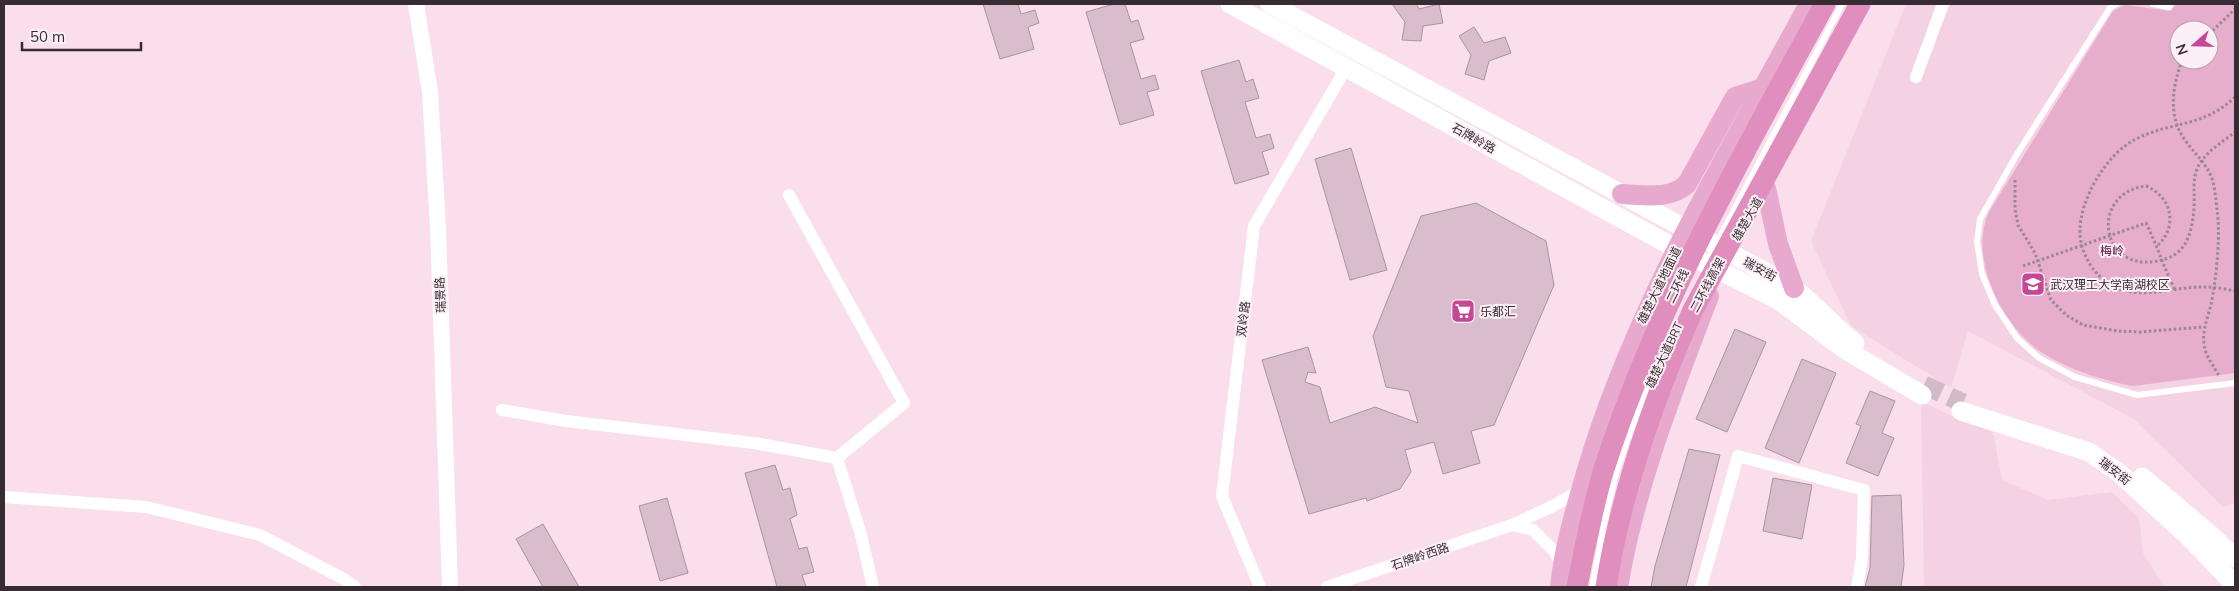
<svg xmlns="http://www.w3.org/2000/svg" width="2239" height="591" font-family="Mulish,'Noto Sans SC',sans-serif">
	<style>
		.built { fill: #f4d1e3; fill-rule: evenodd }
		.green { fill: #e6adcc; fill-rule: evenodd }
		.building { fill: #d9bdcc; stroke: #ac92a0 }
		.lines { fill: none; stroke-linecap: round; stroke-linejoin: round }
		.secondary-tunnel { stroke: #d3bac7; stroke-width: 19; stroke-dasharray: 19 9; stroke-linecap: butt }
		.path { stroke: #9a8791; stroke-width: 3; stroke-dasharray: 2.5 2.5; stroke-linecap: butt }
		.service { stroke: #fff; stroke-width: 6 }
		.minor { stroke: #fff; stroke-width: 12 }
		.tertiary { stroke: #fff; stroke-width: 16 }
		.secondary { stroke: #fff; stroke-width: 19 }
		.primary { stroke: #e7aace; stroke-width: 20 }
		.trunk { stroke: #df8ebe; stroke-width: 21 }
		.labels { text-anchor: middle; dominant-baseline: central; stroke-width: 4; stroke-linejoin: round; paint-order: stroke }
		.street-label { font-size: 12px; fill: #362c31; stroke: #fcf0f6 }
		.park-label { font-size: 12px; fill: #4f0838; stroke: #fcf0f6 }
		.poi-label { font-size: 12px; fill: #362c31; stroke: #fcf0f6; text-anchor: start }
	</style>
	<rect width="100%" height="100%" fill="#fadeec"/>
	<g class="built">
		<path d="M1906 4H2235V503L2223 507 2134 419 1968 331 1951 388 1851 326 1811 241ZM2179 30H2209V60H2179Z"/>
		<polygon points="1921,401 1963,421 1993,432 2002,480 2048,500 2112,492 2139,518 2143,553 2165,587 1924,587"/>
	</g>
	<path class="green" d="M2176 4H2235V373L2133 386C2105 381 2074 371 2049 357 2005 333 1967 260 1989 212L2113 11 2125 5 2171 11ZM2179 30H2209V60H2179Z"/>
	<g class="building">
		<polygon points="983,4 1018,4 1021,14 1035,10 1039,23 1028,27 1034,49 1000,59"/>
		<polygon points="1114,4 1125,4 1131,22 1138,20 1144,39 1130,43 1141,79 1155,75 1159,89 1147,92 1154,115 1120,125 1086,12"/>
		<polygon points="1392,4 1416,4 1419,9 1439,4 1443,23 1423,26 1421,41 1402,40 1405,22"/>
		<polygon points="1474,27 1484,43 1505,37 1511,53 1489,61 1484,80 1465,74 1471,55 1459,36"/>
		<polygon points="1239,60 1246,82 1253,79 1259,98 1245,102 1256,138 1270,134 1274,148 1262,152 1269,174 1235,184 1201,71"/>
		<polygon points="1351,148 1387,270 1350,280 1315,159"/>
		<polygon points="1476,203 1546,241 1554,285 1494,425 1471,431 1480,463 1443,474 1434,442 1405,450 1411,472 1400,489 1367,501 1366,498 1309,514 1262,360 1308,347 1316,373 1308,372 1305,382 1320,387 1330,423 1375,407 1418,423 1409,391 1386,387 1373,336 1421,216"/>
		<polygon points="1735,329 1766,342 1727,432 1696,419"/>
		<polygon points="1802,359 1836,373 1799,463 1765,448"/>
		<polygon points="1870,391 1895,401 1882,433 1894,438 1878,476 1846,463 1861,426 1856,424"/>
		<polygon points="1689,449 1720,455 1686,587 1651,587 1655,566"/>
		<polygon points="775,465 783,490 790,488 797,515 790,519 799,549 807,547 814,572 802,575 806,587 777,587 745,473"/>
		<polygon points="1773,478 1812,485 1802,539 1763,531"/>
		<polygon points="1901,495 1904,565 1901,587 1865,587 1870,568 1872,496"/>
		<polygon points="667,498 688,573 660,581 639,506"/>
		<polygon points="543,524 579,587 543,587 516,539"/>
	</g>
	<g class="lines">
		<polyline class="secondary-tunnel" points="1924,385 1963,403"/>
		<g class="path">
			<polyline points="2209,34 2235,9"/>
			<path d="M2182 60C2173 86 2167 115 2185 140 2193 152 2205 162 2211 176 2215 186 2216 200 2217 210 2221 235 2216 280 2211 305 2207 320 2201 333 2205 349 2207 358 2215 368 2219 376"/>
			<path d="M2235 97C2203 128 2171 121 2136 139 2106 154 2079 200 2080 233 2080 246 2087 262 2095 271 2102 280 2112 287 2123 290 2150 298 2178 286 2205 287 2215 287 2226 289 2235 291"/>
			<polyline points="2015,180 2015,209 2018,225 2035,253 2051,300 2066,315 2083,325 2118,331 2140,332 2203,327"/>
			<path d="M2158 245C2178 226 2172 197 2146 186 2086 193 2101 282 2168 258 2188 251 2193 227 2194 207 2195 194 2192 182 2197 169 2204 152 2222 143 2235 132"/>
			<path d="M2023 266 2146 223C2157 245 2164 268 2175 290"/>
		</g>
		<g class="service">
			<polyline points="2116,4 2110,8 2017,154 1980,219 1977,242 1982,274 1995,305 2017,338 2039,358 2075,377 2137,395 2235,383"/>
			<polyline points="2153,4 2169,7 2171,4"/>
			<polyline points="1707,262 1842,4"/>
			<path d="M1592 587C1600 548 1606 508 1617 470 1628 435 1642 402 1657 369"/>
		</g>
		<g class="minor">
			<polyline points="1916,77 1943,4"/>
			<polyline points="789,195 904,403 837,458 861,535 873,587"/>
			<polyline points="502,410 566,421 754,443 837,458"/>
			<polyline points="4,497 146,507 260,535 344,579 355,587"/>
			<polyline points="1562,566 1555,552 1533,530 1512,525 1553,506 1581,490"/>
			<polyline points="1260,587 1222,496 1254,226 1346,68"/>
			<polyline points="1327,587 1512,525"/>
			<polyline points="1701,587 1738,456 1864,490 1862,558 1857,587"/>
		</g>
		<polyline class="tertiary" points="416,4 430,92 438,227 450,587"/>
		<g class="secondary">
			<polyline points="1230,4 1677,249 1778,300 1846,350 1922,395"/>
			<path d="M1270 4 1782 281C1810 297 1830 324 1855 343"/>
			<polyline points="1961,411 2089,452 2118,472 2188,536 2235,585"/>
			<polyline points="2142,477 2212,536 2235,558"/>
		</g>
		<g class="primary">
			<polyline points="1766,188 1778,244 1794,288"/>
			<path d="M1622 194C1644 195 1670 200 1687 184L1735 97 1763 88"/>
			<path d="M1560 587C1564 548 1575 511 1586 473 1635 306 1727 156 1809 4"/>
			<path d="M1618 587C1635 486 1673 391 1709 296"/>
		</g>
		<g class="trunk">
			<path d="M1577 587C1585 548 1592 508 1604 469 1657 304 1743 154 1825 4"/>
			<path d="M1606 587C1621 491 1654 398 1693 310L1860 4"/>
		</g>
	</g>
	<defs>
		<g id="university-square" transform="scale(1.25)"><rect x="-9" y="-9" width="18" height="18" rx="4" fill="#c54897" stroke="#fcf0f6"/><path d="M0-5L7-2L0 1L-7-2ZM-4 1L0 2.5L4 1V4Q0 6-4 4Z" fill="#fff"/></g>
		<g id="supermarket-square" transform="scale(1.25)"><rect x="-9" y="-9" width="18" height="18" rx="4" fill="#c54897" stroke="#fcf0f6"/><path d="M-6-5.5h2.5l.6 2H6L4.5 2H-2.5L-4.4-4H-6ZM-1.5 3.2a1.3 1.3 0 1 0 .1 0ZM3 3.2a1.3 1.3 0 1 0 .1 0Z" fill="#fff"/></g>
	</defs>
	<g fill-rule="evenodd">
		<use href="#university-square" x="2033" y="284"/>
		<use href="#supermarket-square" x="1463" y="311"/>
	</g>
	<g class="labels">
		<g class="street-label">
			<text transform="translate(1474 138) rotate(29)">石牌岭路</text>
			<text transform="translate(1747 219) rotate(-60)">雄楚大道</text>
			<text transform="translate(1760 269) rotate(29)">瑞安街</text>
			<text transform="translate(1659 285) rotate(-64)">雄楚大道地面道</text>
			<text transform="translate(1707 285) rotate(-62)">二环线高架</text>
			<text transform="translate(1677 286) rotate(-64)">二环线</text>
			<text transform="translate(440 295) rotate(-92)">瑞景路</text>
			<text transform="translate(1243 319) rotate(-83)">双岭路</text>
			<text transform="translate(1664 355) rotate(-65)">雄楚大道BRT</text>
			<text transform="translate(2115 471) rotate(38)">瑞安街</text>
			<text transform="translate(1420 556) rotate(-19)">石牌岭西路</text>
		</g>
		<g class="park-label">
			<text x="2112" y="250">梅岭</text>
		</g>
		<g class="poi-label">
			<text x="2050" y="284">武汉理工大学南湖校区</text>
			<text x="1480" y="311">乐都汇</text>
		</g>
	</g>
	<rect width="2239" height="591" fill="none" stroke="#362c31" stroke-width="10"/>
	<g transform="translate(2194 45) rotate(250)"><circle r="24" fill="#fcf0f6" stroke="#ada2a7"/>
	<path d="M0-4L9 19L0 12L-9 19Z" fill="#c54897"/>
	<text y="-8" font-size="14" font-weight="bold" text-anchor="middle" fill="#362c31">N</text>
	</g>
	<path d="M22 42v8h119v-8" fill="none" stroke="#362c31" stroke-width="2.5"/>
	<text x="30" y="42" font-size="15" fill="#362c31" stroke="#fcf0f6" stroke-width="4" paint-order="stroke">50 m</text>
</svg>
